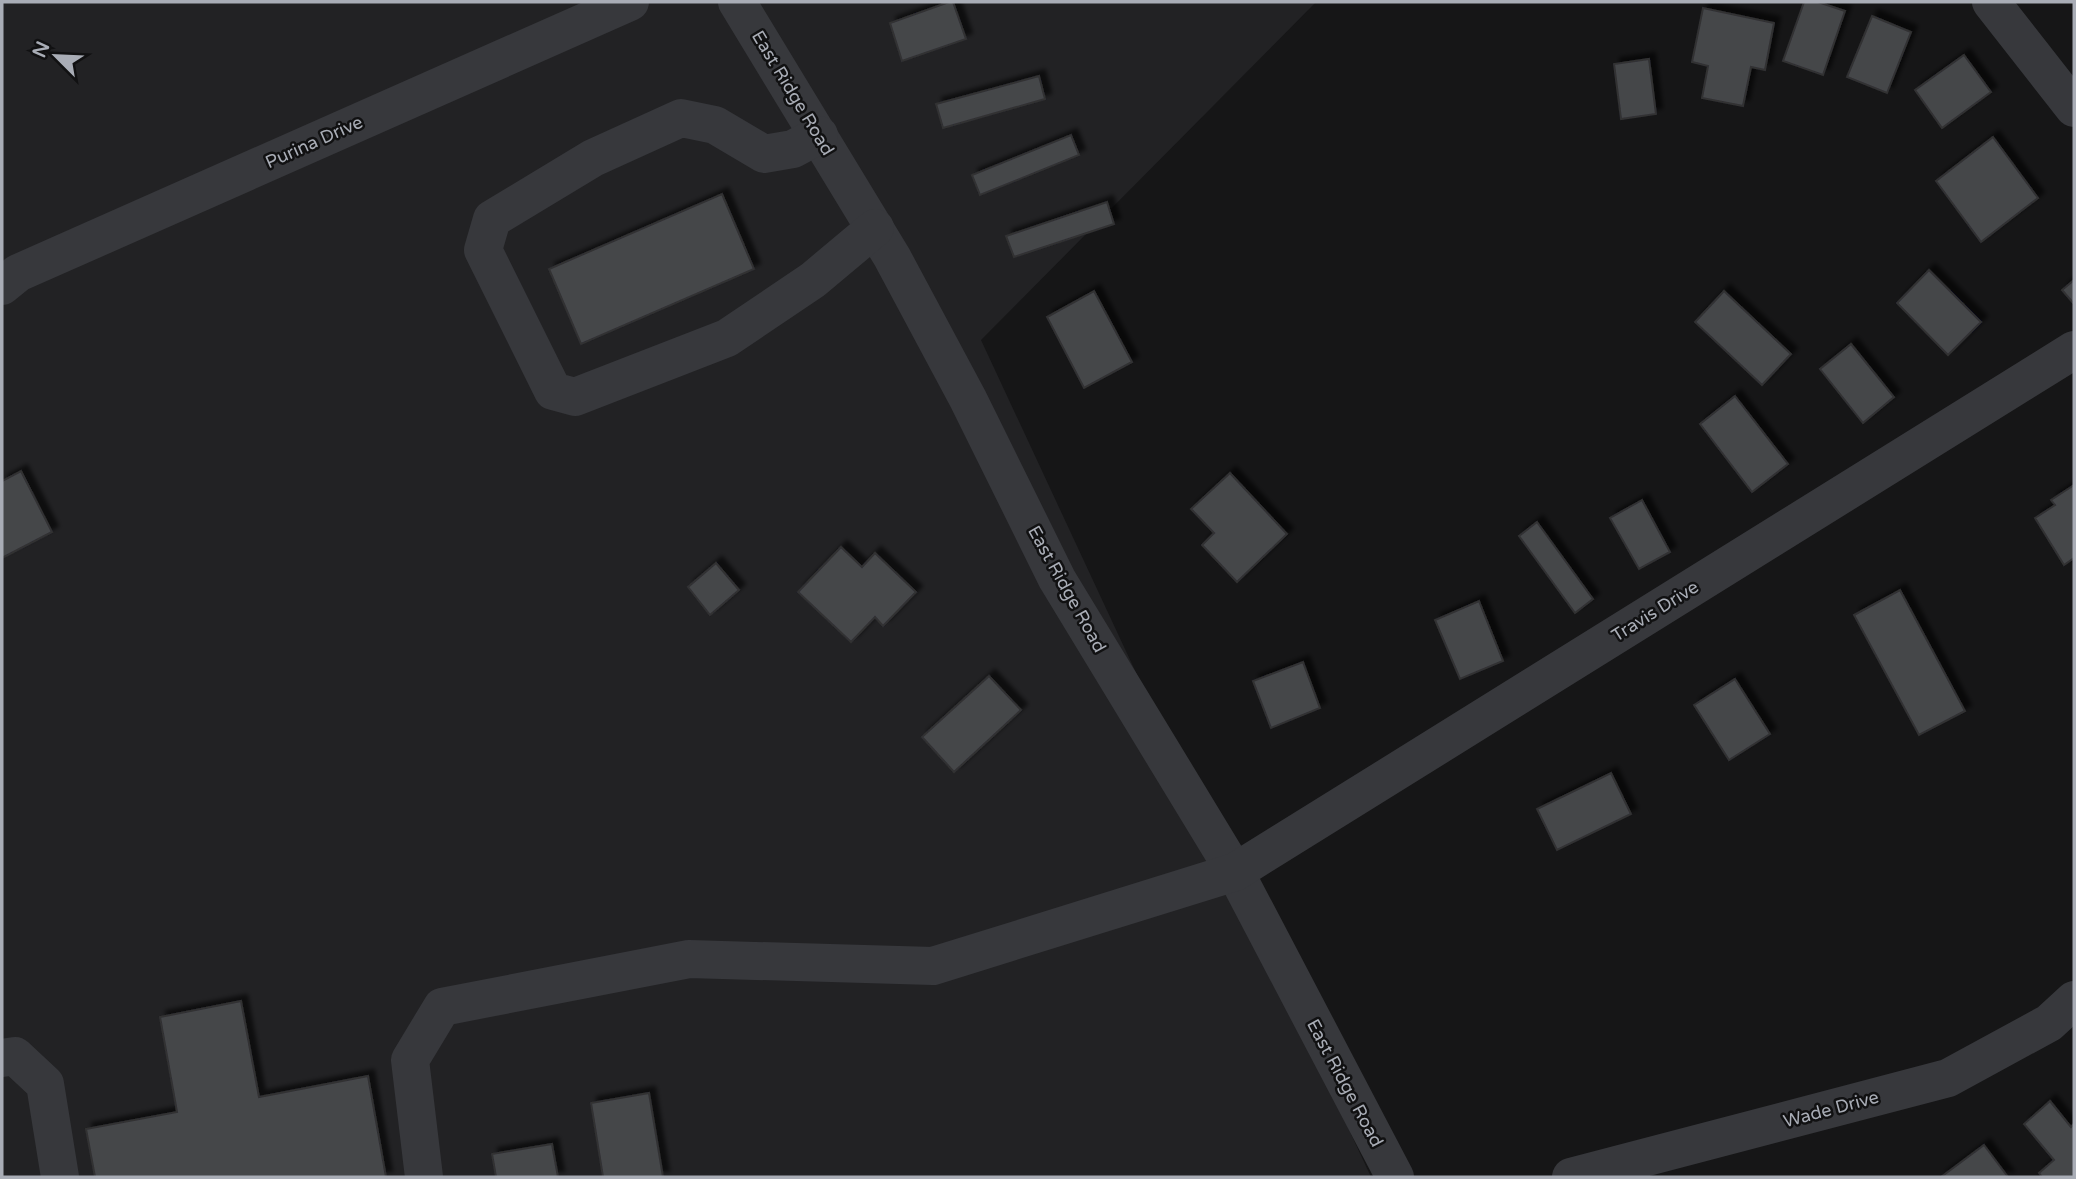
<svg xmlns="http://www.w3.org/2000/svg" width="2076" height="1179" font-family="'Varela Round',sans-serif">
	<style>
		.built { fill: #222224 }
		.building { fill: #45464a; stroke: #303033; stroke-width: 2; filter: url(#shadow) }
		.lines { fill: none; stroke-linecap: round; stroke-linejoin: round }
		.minor { stroke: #37383c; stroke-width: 38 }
		.labels { text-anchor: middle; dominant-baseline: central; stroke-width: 5; stroke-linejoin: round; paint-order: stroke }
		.street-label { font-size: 18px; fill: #a9adb6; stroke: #111112 }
	</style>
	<defs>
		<filter id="shadow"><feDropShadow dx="6" dy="-6" stdDeviation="2" flood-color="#0009"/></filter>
	</defs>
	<rect width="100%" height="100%" fill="#161617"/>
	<polygon class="built" points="2,2 1316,2 981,340 1371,1177 2,1177"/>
	<g class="building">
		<polygon points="949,2 953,2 966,39 902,61 890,23"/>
		<polygon points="1804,2 1818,2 1845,11 1823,75 1783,61"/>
		<polygon points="1703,8 1774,23 1765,70 1751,67 1743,106 1702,98 1708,66 1692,62"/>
		<polygon points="1872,16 1911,32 1887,93 1847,77"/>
		<polygon points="1964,55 1991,92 1942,128 1915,90"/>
		<polygon points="1649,59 1656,114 1621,119 1614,64"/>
		<polygon points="1039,76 1045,99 943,128 936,104"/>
		<polygon points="1071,135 1079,155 980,195 972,175"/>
		<polygon points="1993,137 2038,198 1981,242 1936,181"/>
		<polygon points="722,194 754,269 581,344 549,269"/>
		<polygon points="1107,202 1114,224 1014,257 1006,236"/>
		<polygon points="1929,270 1981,322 1948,355 1897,303"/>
		<polygon points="2074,280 2074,304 2062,290"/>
		<polygon points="1094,291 1132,362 1084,388 1047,317"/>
		<polygon points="1724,291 1791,354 1762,385 1695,322"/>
		<polygon points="1851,344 1894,397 1863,423 1820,369"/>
		<polygon points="1735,396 1788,464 1752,492 1700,424"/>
		<polygon points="21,471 52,532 2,558 2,481"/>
		<polygon points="1230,473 1287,534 1237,582 1202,545 1214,533 1191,509"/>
		<polygon points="2074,485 2074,558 2064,565 2035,518 2055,505 2051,500"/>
		<polygon points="1642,500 1670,552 1639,569 1610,518"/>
		<polygon points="1537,522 1593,599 1575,613 1519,536"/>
		<polygon points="841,547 862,567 875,553 916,592 883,626 875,617 851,642 798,592"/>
		<polygon points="716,563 739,590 710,615 688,587"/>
		<polygon points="1900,590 1965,711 1919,735 1854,615"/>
		<polygon points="1479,601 1503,661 1460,679 1435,620"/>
		<polygon points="1303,662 1320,708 1271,728 1253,681"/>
		<polygon points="989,676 1021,710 954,772 922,737"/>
		<polygon points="1735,679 1770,734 1729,760 1694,705"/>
		<polygon points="1611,773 1631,814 1557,850 1537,809"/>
		<polygon points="241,1001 259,1097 368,1076 386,1177 95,1177 86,1129 177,1112 160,1017"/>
		<polygon points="649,1093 663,1177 603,1177 591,1103"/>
		<polygon points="2050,1101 2071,1127 2074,1124 2074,1177 2042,1177 2039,1173 2054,1160 2024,1124"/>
		<polygon points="552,1144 558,1177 496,1177 492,1154"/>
		<polygon points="1984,1145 2008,1177 1941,1177"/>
	</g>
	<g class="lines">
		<g class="minor">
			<polyline points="737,2 892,257 968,399 1057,579 1235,872 1395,1177"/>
			<polyline points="1991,2 2074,108"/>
			<polyline points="819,135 793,149 764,154 715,125 681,118 593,158 492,219 483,250 553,391 575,397 727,338 813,280 875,228"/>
			<polyline points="2,286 18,273 630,2"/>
			<polyline points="2,1058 15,1056 45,1084 60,1177"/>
			<polyline points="424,1177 410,1060 442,1007 689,959 933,966 1235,872 2074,350"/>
			<polyline points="1571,1177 1948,1078 2049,1023 2074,1000"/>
		</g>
	</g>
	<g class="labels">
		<g class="street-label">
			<text transform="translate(793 93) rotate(59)">East Ridge Road</text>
			<text transform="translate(314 142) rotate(-24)">Purina Drive</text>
			<text transform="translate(1067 589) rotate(61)">East Ridge Road</text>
			<text transform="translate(1655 611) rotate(-32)">Travis Drive</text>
			<text transform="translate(1345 1083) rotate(62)">East Ridge Road</text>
			<text transform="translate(1831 1109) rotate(-15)">Wade Drive</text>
		</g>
	</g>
	<rect width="2076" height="1179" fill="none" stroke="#a9adb6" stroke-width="7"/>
	<g transform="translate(56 56) rotate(294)" stroke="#111112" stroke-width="5" paint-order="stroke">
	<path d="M0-5L12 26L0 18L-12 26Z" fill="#a9adb6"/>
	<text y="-10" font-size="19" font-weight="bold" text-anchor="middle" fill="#a9adb6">N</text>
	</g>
</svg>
